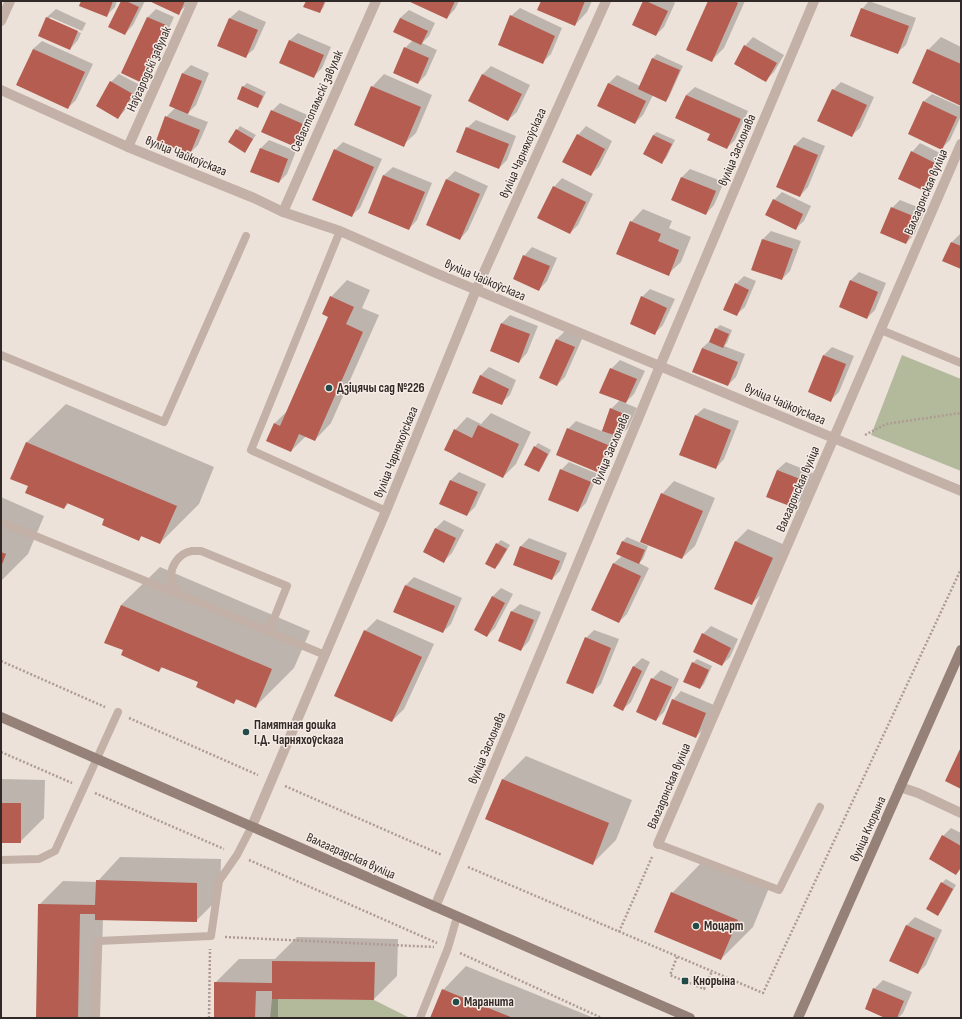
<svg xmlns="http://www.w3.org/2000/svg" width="962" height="1019" font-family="'Sofia Sans Condensed',sans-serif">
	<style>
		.green { fill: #b3ba9c }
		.shadow { fill: #0003 }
		.building { fill: #b45d50 }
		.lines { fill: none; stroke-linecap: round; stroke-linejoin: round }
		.path { stroke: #ae9b92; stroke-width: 2.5; stroke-dasharray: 2 2; stroke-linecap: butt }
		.lane { stroke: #c3b1a7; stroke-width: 8 }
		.street { stroke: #c3b1a7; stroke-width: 10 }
		.secondary { stroke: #968179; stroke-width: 10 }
		.poi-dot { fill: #224c4a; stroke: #f6ece5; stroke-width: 1.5 }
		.labels { text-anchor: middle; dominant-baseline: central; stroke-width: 3; stroke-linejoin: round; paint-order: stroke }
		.street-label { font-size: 13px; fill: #312927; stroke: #f6ece5 }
		.poi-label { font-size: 13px; font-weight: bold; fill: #312927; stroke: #f6ece5; text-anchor: start }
	</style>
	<rect width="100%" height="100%" fill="#ede2da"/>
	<g class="green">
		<polygon points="902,355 961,379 961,471 871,435"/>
		<polygon points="272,999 374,1000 410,1018 270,1018"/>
	</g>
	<g class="shadow">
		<polygon points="82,1 117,1 115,7 107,15"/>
		<polygon points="122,1 145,1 133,25 125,34"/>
		<polygon points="151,1 189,1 187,5 178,13"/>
		<polygon points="307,1 326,1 323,8 319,12"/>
		<polygon points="410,1 459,1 455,9 447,18"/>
		<polygon points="542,1 592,1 587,12 575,25"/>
		<polygon points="645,1 672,1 675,3 664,27 656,35"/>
		<polygon points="709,1 745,1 724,48 711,61"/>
		<polygon points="869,1 916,18 906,45 897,53 862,9"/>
		<polygon points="520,8 562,28 551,54 543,62 511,16"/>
		<polygon points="56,9 86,23 82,31 50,17 50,19 81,33 78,40 70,49 39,35 47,17"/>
		<polygon points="156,9 174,17 149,72 140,81 123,73 148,17"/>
		<polygon points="239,10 266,22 254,49 245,57 218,45 230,18"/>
		<polygon points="409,10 435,23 429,36 422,43 437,50 426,75 418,83 405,48 413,40 400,18"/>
		<polygon points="298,33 331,47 322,68 314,76 289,41"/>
		<polygon points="753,37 784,55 774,72 766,80 745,46"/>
		<polygon points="941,37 961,47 961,105 928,50"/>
		<polygon points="42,41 93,64 76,100 68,108 33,49"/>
		<polygon points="657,54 683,66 669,97 666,101 653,95 643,115 635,123 599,105 609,83 617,75 640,86 653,58"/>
		<polygon points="191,65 209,73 196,105 187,114 208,122 198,145 190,153 166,117 175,108 170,105 183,73"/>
		<polygon points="491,66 530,85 517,112 508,120 482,75"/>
		<polygon points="119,74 140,85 126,109 118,118 111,82"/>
		<polygon points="384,74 432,95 416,133 403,145 372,87"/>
		<polygon points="841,82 874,97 860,128 851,136 833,90"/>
		<polygon points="247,83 266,92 261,103 258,106 243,87"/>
		<polygon points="695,87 748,111 735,140 727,148 711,133 686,95"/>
		<polygon points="932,94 961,107 961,116 950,140 941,149 923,102"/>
		<polygon points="280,103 310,116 301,137 293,145 272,111"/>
		<polygon points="476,120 516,136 507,160 499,168 467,128"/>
		<polygon points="240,126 256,135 245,151 237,130"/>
		<polygon points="586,126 612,141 599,167 590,175 578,135"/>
		<polygon points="657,132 675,140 666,158 662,162 653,135"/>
		<polygon points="803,137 825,146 808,187 800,196 778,186 795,145"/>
		<polygon points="269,140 296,151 287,174 279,182 251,171 261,148"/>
		<polygon points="343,142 382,159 360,208 351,216 335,150"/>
		<polygon points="920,143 944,155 932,181 923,190 912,152"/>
		<polygon points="393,167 432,183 417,220 409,229 369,213 384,175"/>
		<polygon points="690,169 724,182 714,205 706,214 673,200 682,177"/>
		<polygon points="455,171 488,186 468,230 460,239 447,179"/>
		<polygon points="562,178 593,194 578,225 570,233 554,187"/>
		<polygon points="782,192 811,206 804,221 795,229 774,200"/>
		<polygon points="900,200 925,210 914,235 906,243 892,208"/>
		<polygon points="643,209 672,221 669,228 691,237 681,262 668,274 631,222"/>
		<polygon points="771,231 801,241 790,271 782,279 753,269 763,239"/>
		<polygon points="960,234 961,235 961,268 952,242"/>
		<polygon points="532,247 557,258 547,281 539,290 524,256"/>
		<polygon points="859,272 886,283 875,310 867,318 851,280"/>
		<polygon points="744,276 756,281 745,307 736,315 736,284"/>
		<polygon points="347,280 370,290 362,308 379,315 331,423 315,440 306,436 291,451 274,424 287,411 329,317 331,297"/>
		<polygon points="650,289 675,299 663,325 655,333 642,297"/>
		<polygon points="510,315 538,326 527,353 519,362 502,323"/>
		<polygon points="720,325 732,330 727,343 724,346 745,354 736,377 728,385 702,348 711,340 716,329"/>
		<polygon points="565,331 582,339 565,377 557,385 557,339"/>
		<polygon points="832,347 854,356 839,392 831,400 824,355"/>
		<polygon points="620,360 645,371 634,394 625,403 637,408 628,428 620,436 617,435 605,463 597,471 568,429 576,421 602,431 611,409 620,400 601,392 611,369"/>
		<polygon points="489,367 516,380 510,395 501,403 480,376"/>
		<polygon points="66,404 214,467 199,504 160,543 143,535 139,539 105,518 69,503 64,508 30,486 12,478 27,442"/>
		<polygon points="704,408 739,421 724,459 716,468 695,416"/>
		<polygon points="491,413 531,432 516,464 503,477 455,430 467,417 481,424"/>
		<polygon points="538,443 551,450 542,467 538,471 535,447"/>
		<polygon points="569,462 598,474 586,503 578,511 561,470"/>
		<polygon points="786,462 813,473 803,499 794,507 777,470"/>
		<polygon points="459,472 486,484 475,507 467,515 441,503 451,480"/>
		<polygon points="674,481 715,498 695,546 682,558 662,494"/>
		<polygon points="1,497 44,516 28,554 1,581"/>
		<polygon points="444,520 464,530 452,553 444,561 424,552 436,528"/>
		<polygon points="748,529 785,545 764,592 751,604 715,588 736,541"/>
		<polygon points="627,537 648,546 643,559 639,563 649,568 627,614 619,622 614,563 622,556 617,554 623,541"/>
		<polygon points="529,538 567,553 560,571 552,579 514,564 521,546"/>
		<polygon points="501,540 510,545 499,564 495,568 497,544"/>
		<polygon points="160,567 310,631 294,668 256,706 238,699 234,702 199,682 163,667 159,671 124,650 121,605"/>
		<polygon points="414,577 462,598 451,624 443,632 406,585"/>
		<polygon points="501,588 513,594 495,628 487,636 493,596"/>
		<polygon points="520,604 541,612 529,641 521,650 511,612"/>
		<polygon points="377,619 434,644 404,709 392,721 365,631"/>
		<polygon points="711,626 738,639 730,657 722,665 703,634"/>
		<polygon points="594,630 619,639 601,684 592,693 586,638"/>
		<polygon points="642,658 650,662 631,702 622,710 633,667"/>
		<polygon points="697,659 712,666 704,684 700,688 693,663"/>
		<polygon points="661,670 679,679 664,712 656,720 652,679"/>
		<polygon points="681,691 714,705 704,728 696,737 673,700"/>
		<polygon points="526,756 632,800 616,840 592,864 486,819 503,779"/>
		<polygon points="1,779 45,780 44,818 20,842 1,842"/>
		<polygon points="951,828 961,833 961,869 956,874 943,836"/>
		<polygon points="120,857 221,859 220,897 196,921 103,919 100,1018 37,1018 39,905 63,881 97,882"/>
		<polygon points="703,861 769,888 753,927 721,959 672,893"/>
		<polygon points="946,879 956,885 942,910 938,914 942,883"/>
		<polygon points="915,917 942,930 926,965 918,973 890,960 907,925"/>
		<polygon points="297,937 398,939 397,976 374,999 278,998 278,1018 215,1018 215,983 239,959 275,959"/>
		<polygon points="466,966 594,1018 431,1018 443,990"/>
		<polygon points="883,980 912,992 903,1013 898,1018 888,1018 874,989"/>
	</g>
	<g class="building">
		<polygon points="81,1 113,1 107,17 79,6"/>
		<polygon points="121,1 126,1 139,7 125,35 108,27"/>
		<polygon points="149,1 185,1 179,15"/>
		<polygon points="306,1 325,1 320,13 303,7"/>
		<polygon points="408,1 455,1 447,19"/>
		<polygon points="541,1 585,1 575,26 537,10"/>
		<polygon points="643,1 646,1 668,11 656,36 632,25"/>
		<polygon points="708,1 735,1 738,3 712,62 686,50"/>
		<polygon points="861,8 909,26 898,54 850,36"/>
		<polygon points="510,15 555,36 543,64 498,45"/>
		<polygon points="46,17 78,31 70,50 38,36"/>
		<polygon points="147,17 166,25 140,82 121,73"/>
		<polygon points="229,18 258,30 246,58 217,46"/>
		<polygon points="400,18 428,31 421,45 393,32"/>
		<polygon points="289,40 324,55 314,78 279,63"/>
		<polygon points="744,45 777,63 766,82 734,64"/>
		<polygon points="404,47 429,58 418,84 393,73"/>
		<polygon points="33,49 85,72 68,109 16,85"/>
		<polygon points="927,49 961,64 961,106 912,83"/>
		<polygon points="652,58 680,70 666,102 638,89"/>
		<polygon points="182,73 202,81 188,114 169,106"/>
		<polygon points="482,74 522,94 508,121 468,101"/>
		<polygon points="110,81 133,94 118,119 96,106"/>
		<polygon points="608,83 646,101 635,124 597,106"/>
		<polygon points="242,86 263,96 258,108 237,99"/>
		<polygon points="371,86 421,107 404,147 354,125"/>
		<polygon points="832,89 867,105 852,137 817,121"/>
		<polygon points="686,95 741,119 727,149 707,140 710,134 675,118"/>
		<polygon points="923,101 957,117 942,150 908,134"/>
		<polygon points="271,110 303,124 293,146 261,132"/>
		<polygon points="165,116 200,130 190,154 156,141"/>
		<polygon points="466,127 509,144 499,169 456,152"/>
		<polygon points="236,129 253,139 245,153 228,142"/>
		<polygon points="577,134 605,149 591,176 562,162"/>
		<polygon points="653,135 672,144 662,164 643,154"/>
		<polygon points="794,145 818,155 800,197 776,187"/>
		<polygon points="260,148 288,159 279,183 250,172"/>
		<polygon points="334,149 374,167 352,217 312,200"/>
		<polygon points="911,151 937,164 924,191 898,179"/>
		<polygon points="383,175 425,192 409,230 368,213"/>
		<polygon points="681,177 716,191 706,215 671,200"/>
		<polygon points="446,179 480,194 460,240 426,225"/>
		<polygon points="553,186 586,202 570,234 537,218"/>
		<polygon points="773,199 803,214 796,230 765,215"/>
		<polygon points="891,207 918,218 906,244 880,233"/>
		<polygon points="630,221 661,234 658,241 679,250 669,276 616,254"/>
		<polygon points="762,239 793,249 782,280 751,270"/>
		<polygon points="951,242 961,246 961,269 942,261"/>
		<polygon points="523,255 550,266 539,291 513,279"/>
		<polygon points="850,280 878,292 867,319 839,307"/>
		<polygon points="735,283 749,290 737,316 723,310"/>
		<polygon points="330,296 354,307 346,324 363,332 315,441 299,434 291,452 266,441 274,423 280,426 328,317 322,314"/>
		<polygon points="641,296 667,308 655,335 630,324"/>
		<polygon points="501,323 530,334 519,363 490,351"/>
		<polygon points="715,328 729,334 723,348 709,342"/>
		<polygon points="556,339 575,347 557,386 539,378"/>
		<polygon points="702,348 738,362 728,386 692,372"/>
		<polygon points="823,355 846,364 831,402 808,392"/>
		<polygon points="610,368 637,379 626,403 599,393"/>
		<polygon points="480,375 509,389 502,405 472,393"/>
		<polygon points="610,408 629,416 620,437 602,431"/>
		<polygon points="695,415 731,430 716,469 679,455"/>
		<polygon points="478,425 519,444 503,478 444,450 454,429 472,438"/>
		<polygon points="567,428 608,445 597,472 556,455"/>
		<polygon points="26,442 177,506 160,544 141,536 139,541 102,525 104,519 67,503 64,509 25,493 28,486 10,479"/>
		<polygon points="534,446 548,454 539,472 524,465"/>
		<polygon points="560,469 591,482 578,512 548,500"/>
		<polygon points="777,470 805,481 795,508 766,497"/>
		<polygon points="450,480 478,492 467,516 439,504"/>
		<polygon points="661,493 703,511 682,559 640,542"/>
		<polygon points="435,528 456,538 444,563 423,552"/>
		<polygon points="622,541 645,550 639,564 616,554"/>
		<polygon points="735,541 773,558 752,605 714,589"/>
		<polygon points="496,543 507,549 495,569 485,564"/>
		<polygon points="520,546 560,561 552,580 513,565"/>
		<polygon points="1,552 6,554 1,567"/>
		<polygon points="613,563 641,576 619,623 591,610"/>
		<polygon points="405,585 455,606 443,633 393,612"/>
		<polygon points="492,596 505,603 487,637 474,630"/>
		<polygon points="121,605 272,669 256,708 236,699 234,704 196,687 198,682 161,667 159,672 121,655 123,650 104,643"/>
		<polygon points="511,611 534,620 521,651 498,641"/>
		<polygon points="364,630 422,657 392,722 334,696"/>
		<polygon points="702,633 731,648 722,666 693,652"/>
		<polygon points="585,637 611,648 593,694 566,683"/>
		<polygon points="692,662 709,670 700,689 683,682"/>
		<polygon points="633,666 642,671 623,711 613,706"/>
		<polygon points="651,678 672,687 656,721 636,712"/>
		<polygon points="672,699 706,713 696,738 662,724"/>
		<polygon points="961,747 961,789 945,781"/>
		<polygon points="502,779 609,823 593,865 485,819"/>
		<rect x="1" y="803" width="20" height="40"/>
		<polygon points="942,835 961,846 961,867 956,875 929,859"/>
		<polygon points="96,880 197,883 197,922 95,920 95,914 80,914 78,1018 36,1018 38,904 95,905"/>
		<polygon points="941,882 953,889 938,916 926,909"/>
		<polygon points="671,892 738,920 721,960 654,932"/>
		<polygon points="906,925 935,938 918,974 889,961"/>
		<polygon points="272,961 375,962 374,1000 272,999 272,991 256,991 255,1018 214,1018 214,982 272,983"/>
		<polygon points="873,988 904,1001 897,1018 885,1018 865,1009"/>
		<polygon points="442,989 471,1001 513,1018 430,1018"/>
	</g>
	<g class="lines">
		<g class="path">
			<polyline points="865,435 886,424 961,413"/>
			<polyline points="1,661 105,707"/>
			<polyline points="129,718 258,775"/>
			<polyline points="1,752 72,783"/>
			<polyline points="285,786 442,855"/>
			<polyline points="95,793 224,849"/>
			<polyline points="249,860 437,943"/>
			<polyline points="468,867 763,993 961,569"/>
			<polyline points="619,932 652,857"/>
			<polyline points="225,937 434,947"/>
			<polyline points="460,953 602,1018"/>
			<polyline points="677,957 670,975 704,989 712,971"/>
			<polyline points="209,1018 210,949"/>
		</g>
		<g class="lane">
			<polyline points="340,231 251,450 386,511"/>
			<polyline points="881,330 961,363"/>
			<polyline points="1,355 164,422 246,236"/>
			<polyline points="1,522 180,595"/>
			<path d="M269 631 287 586 201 551C198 551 195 551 192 551 178 553 168 569 172 582 174 588 177 591 181 595L325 655"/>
			<polyline points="658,844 779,890 820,807"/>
			<polyline points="1,860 39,859 55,851 118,712"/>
			<polyline points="95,1018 98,941 211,936 219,881 237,855 252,826"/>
			<polyline points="420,1018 448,948 457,917"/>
		</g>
		<g class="street">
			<polyline points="1,21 10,1"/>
			<polyline points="1,90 128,147 254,198 283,212 340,231 438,274 961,491"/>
			<polyline points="128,147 193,1"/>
			<polyline points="283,212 376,1"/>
			<polyline points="900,787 918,793 961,813"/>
			<polyline points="252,826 386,511 476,290 606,1"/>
			<polyline points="658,844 961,144"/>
			<polyline points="435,907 660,366 814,1"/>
		</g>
		<g class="secondary">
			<polyline points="1,717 690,1018"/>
			<polyline points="798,1018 961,650"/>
		</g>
	</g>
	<g class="poi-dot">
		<circle cx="329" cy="388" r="4"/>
		<circle cx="246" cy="732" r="4"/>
		<circle cx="696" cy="926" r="4"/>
		<rect x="681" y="977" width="8" height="8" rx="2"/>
		<circle cx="456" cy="1002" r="4"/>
	</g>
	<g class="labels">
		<g class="street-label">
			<text transform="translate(149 69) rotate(-66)">Наўгародскі завулак</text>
			<text transform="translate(317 101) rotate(-66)">Севастопальскі завулак</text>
			<text transform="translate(737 150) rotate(-67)">вуліца Заслонава</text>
			<text transform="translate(523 153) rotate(-66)">вуліца Чарняхоўскага</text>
			<text transform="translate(186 156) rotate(22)">вуліца Чайкоўскага</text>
			<text transform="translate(926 192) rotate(-67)">Валгадонская вуліца</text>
			<text transform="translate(485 280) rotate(23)">вуліца Чайкоўскага</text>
			<text transform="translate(785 404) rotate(23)">вуліца Чайкоўскага</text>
			<text transform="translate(611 449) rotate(-67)">вуліца Заслонава</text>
			<text transform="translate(396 452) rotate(-68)">вуліца Чарняхоўскага</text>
			<text transform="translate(798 489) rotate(-67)">Валгадонская вуліца</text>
			<text transform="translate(487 748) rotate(-67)">вуліца Заслонава</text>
			<text transform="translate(669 786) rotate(-67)">Валгадонская вуліца</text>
			<text transform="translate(868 829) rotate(-66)">вуліца Кнорына</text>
			<text transform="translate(351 856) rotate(24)">Валгаградская вуліца</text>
		</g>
		<g class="poi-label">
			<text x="337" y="388">Дзіцячы сад №226</text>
			<text x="254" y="725">Памятная дошка<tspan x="254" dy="15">І.Д. Чарняхоўскага</tspan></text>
			<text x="704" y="926">Моцарт</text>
			<text x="693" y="981">Кнорына</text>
			<text x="464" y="1002">Маранита</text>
		</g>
	</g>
	<rect width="962" height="1019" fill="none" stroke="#312927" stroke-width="4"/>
</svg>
